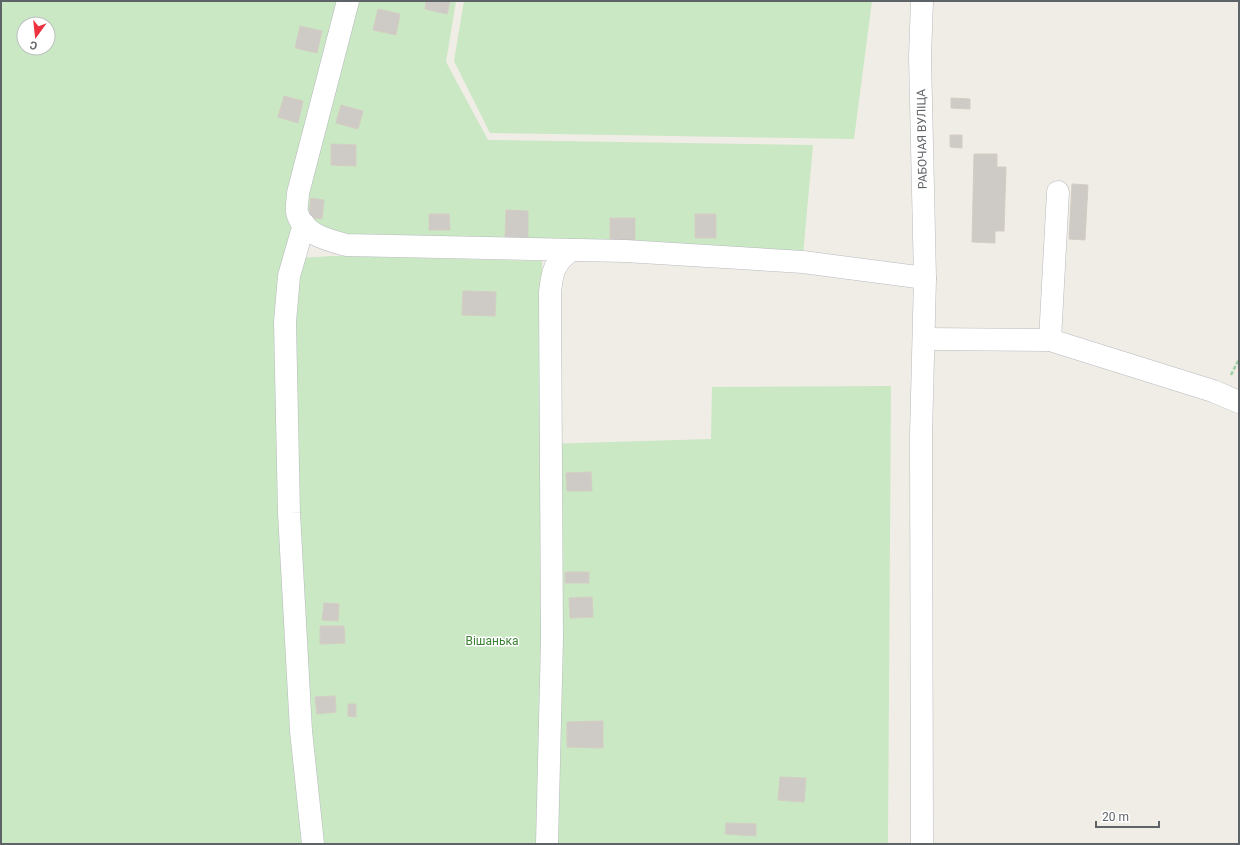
<svg xmlns="http://www.w3.org/2000/svg" width="1240" height="845" font-family="Roboto,sans-serif">
	<style>
		.green { fill: #c9e8c3; fill-rule: evenodd }
		.building { fill: #cecac5; stroke: #d5cdc4 }
		.lines { fill: none; stroke-linecap: round; stroke-linejoin: round }
		.minor-casing { stroke: #b7babd; stroke-width: 23 }
		.path { stroke: #a0d0a6; stroke-width: 2.5; stroke-dasharray: 4 2; stroke-linecap: butt }
		.minor { stroke: #fff; stroke-width: 22 }
		.labels { text-anchor: middle; dominant-baseline: central; stroke-width: 3; stroke-linejoin: round; paint-order: stroke }
		.street-label { font-size: 12px; fill: #5e6367; stroke: #fff }
		.park-label { font-size: 12px; fill: #3b8132; stroke: #fff }
	</style>
	<rect width="100%" height="100%" fill="#f0ede6"/>
	<g class="green">
		<path d="M1 1H456L446 62 488 140 813 145 803 255 347 241 317 231 283 259 334 256 542 261 545 444 711 439 712 387 891 386 888 844H1ZM24 24H48V48H24Z"/>
		<polygon points="464,1 872,1 854,139 490,133 454,61"/>
	</g>
	<g class="building">
		<polygon points="426,1 450,1 447,14 425,9"/>
		<polygon points="378,9 400,14 396,35 373,30"/>
		<polygon points="300,26 322,31 317,53 295,48"/>
		<polygon points="284,96 303,101 298,123 278,117"/>
		<polygon points="951,98 970,99 970,109 951,108"/>
		<polygon points="341,105 363,111 358,129 336,123"/>
		<polygon points="950,135 962,135 962,148 950,147"/>
		<polygon points="331,144 356,145 356,166 331,165"/>
		<polygon points="974,154 997,154 997,167 1006,167 1004,231 995,231 995,243 972,242"/>
		<polygon points="1072,184 1088,185 1085,240 1069,239"/>
		<polygon points="311,198 324,200 322,219 309,217"/>
		<polygon points="506,210 528,211 528,240 505,239"/>
		<polygon points="429,214 449,214 450,230 429,230"/>
		<rect x="695" y="214" width="21" height="24"/>
		<rect x="610" y="218" width="25" height="23"/>
		<polygon points="463,291 496,292 495,316 462,315"/>
		<polygon points="591,472 592,491 567,491 566,473"/>
		<rect x="565" y="572" width="24" height="11"/>
		<polygon points="592,597 593,617 570,618 569,598"/>
		<polygon points="324,603 339,604 338,621 322,620"/>
		<polygon points="320,626 344,626 345,643 320,644"/>
		<polygon points="335,696 336,712 317,714 315,697"/>
		<polygon points="348,704 356,704 356,717 348,716"/>
		<polygon points="603,721 603,748 567,747 567,722"/>
		<polygon points="780,777 806,778 804,802 778,800"/>
		<polygon points="726,823 756,824 756,836 725,834"/>
	</g>
	<g class="lines">
		<g class="minor-casing">
			<g id="minor">
				<path d="M348 1 298 193C298 199 296 207 297 212 302 234 328 240 346 245L625 251 803 262 925 278"/>
				<polyline points="922,1 920,57 925,278 921,436 922,844"/>
				<polyline points="304,224 289,276 285,322 289,513 301,731 313,844"/>
				<polyline points="924,339 1050,340 1213,391 1239,402"/>
				<polyline points="1050,340 1058,192"/>
				<path d="M547 844 552 639 550 293C552 272 554 262 572 250"/>
			</g>
		</g>
		<polyline class="path" points="1231,375 1239,359"/>
		<use href="#minor" class="minor"/>
	</g>
	<g class="labels">
		<g class="street-label">
			<text transform="translate(922 139) rotate(-91)">РАБОЧАЯ ВУЛІЦА</text>
		</g>
		<g class="park-label">
			<text x="492" y="641">Вішанька</text>
		</g>
	</g>
	<rect width="1240" height="845" fill="none" stroke="#5e6367" stroke-width="4"/>
	<g transform="translate(36 36) rotate(195)"><circle r="19" fill="#ffffff" stroke="#bfc1c2"/>
	<path d="M0-3L7 15L0 10L-7 15Z" fill="#ec313f"/>
	<text y="-6" font-size="11" font-weight="bold" text-anchor="middle" fill="#5e6367">С</text>
	</g>
	<path d="M1096 821v6h63v-6" fill="none" stroke="#5e6367" stroke-width="2"/>
	<text x="1102" y="821" font-size="12" fill="#5e6367" stroke="#ffffff" stroke-width="3" paint-order="stroke">20 m</text>
</svg>
